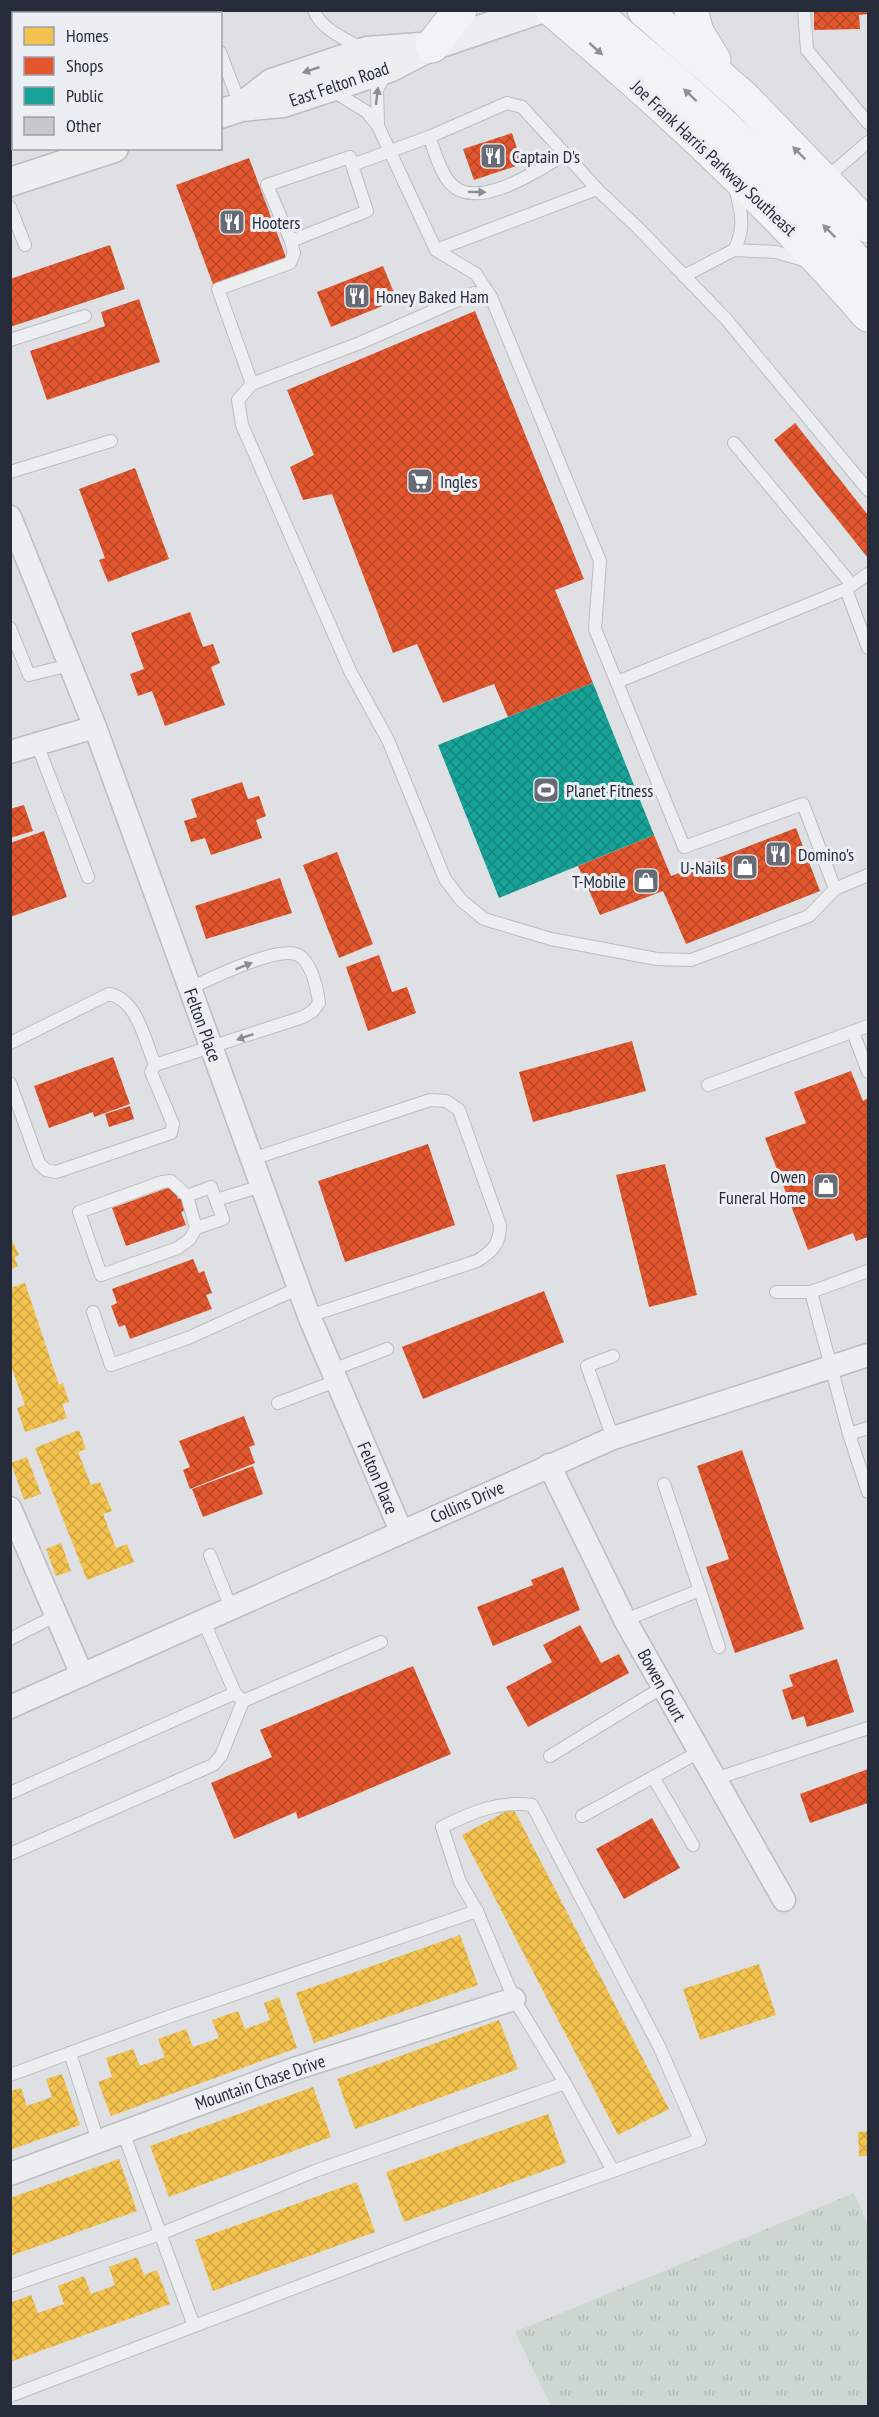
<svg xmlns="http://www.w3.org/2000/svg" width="879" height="2417" font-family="'PT Sans Narrow',sans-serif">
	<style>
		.grass { fill: url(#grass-tufts) }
		.homes { fill: url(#homes-cross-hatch) }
		.shops { fill: url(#shops-cross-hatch) }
		.public { fill: url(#public-cross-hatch) }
		.building { fill: url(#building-cross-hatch) }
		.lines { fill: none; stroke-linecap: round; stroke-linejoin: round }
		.service-casing { stroke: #bbbdc0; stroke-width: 14 }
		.minor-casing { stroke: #bbbdc0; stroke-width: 25 }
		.tertiary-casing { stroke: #bbbdc0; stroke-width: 31 }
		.primary-casing { stroke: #bbbdc1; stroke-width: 35 }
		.service { stroke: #edeef0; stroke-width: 12 }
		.minor { stroke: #edeef0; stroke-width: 22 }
		.tertiary { stroke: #edeef0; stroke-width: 28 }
		.primary { stroke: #f2f3f4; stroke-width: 33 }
		.oneway { fill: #8c9098 }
		.oneway2 { fill: #8a8d96 }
		.labels { text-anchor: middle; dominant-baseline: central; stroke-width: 6; stroke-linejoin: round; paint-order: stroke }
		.street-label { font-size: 18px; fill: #272c3b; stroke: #ebeef3 }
		.poi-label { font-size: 18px; fill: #272c3b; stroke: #ebeef3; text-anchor: start }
	</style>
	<defs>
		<pattern id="grass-tufts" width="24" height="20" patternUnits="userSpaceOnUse" patternTransform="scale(1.5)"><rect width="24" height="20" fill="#ced7cf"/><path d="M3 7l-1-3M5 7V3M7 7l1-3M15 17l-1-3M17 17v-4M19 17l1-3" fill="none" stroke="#b1b9b3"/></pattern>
		<pattern id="homes-cross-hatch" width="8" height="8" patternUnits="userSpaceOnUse" patternTransform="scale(1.5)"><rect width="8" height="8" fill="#f2c14e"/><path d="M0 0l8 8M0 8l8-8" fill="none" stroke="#d0a645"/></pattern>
		<pattern id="shops-cross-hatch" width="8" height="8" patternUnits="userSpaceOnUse" patternTransform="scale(1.5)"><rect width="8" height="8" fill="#e4572e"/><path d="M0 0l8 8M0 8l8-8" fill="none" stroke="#b94828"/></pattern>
		<pattern id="public-cross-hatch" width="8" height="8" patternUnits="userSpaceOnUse" patternTransform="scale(1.5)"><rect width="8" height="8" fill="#17a398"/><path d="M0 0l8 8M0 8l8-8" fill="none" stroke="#15857d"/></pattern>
		<pattern id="building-cross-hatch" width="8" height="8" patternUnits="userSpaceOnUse" patternTransform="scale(1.5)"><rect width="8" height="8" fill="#c6c8cb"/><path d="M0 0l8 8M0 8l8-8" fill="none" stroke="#aaacaf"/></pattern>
	</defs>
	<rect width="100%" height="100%" fill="#dee0e3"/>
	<polygon class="grass" points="854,2193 868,2225 868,2406 551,2406 515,2332"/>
	<g class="homes">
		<polygon points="10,1236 19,1255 14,1257 18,1266 10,1270"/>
		<polygon points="25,1283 59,1385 63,1383 69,1402 62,1404 67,1418 25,1432 17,1408 25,1405 10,1363 10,1288"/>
		<polygon points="79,1430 86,1449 78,1452 91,1485 100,1482 112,1511 103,1514 116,1548 127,1544 134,1562 87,1580 35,1448"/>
		<polygon points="27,1457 41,1494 24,1500 11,1463"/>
		<polygon points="61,1543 71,1571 56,1576 46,1549"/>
		<polygon points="513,1808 669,2109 618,2135 462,1835"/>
		<polygon points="460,1935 478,1985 314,2043 296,1993"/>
		<polygon points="759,1964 776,2015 700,2040 683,1989"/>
		<polygon points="279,1997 297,2048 111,2116 98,2082 112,2077 106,2058 133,2049 140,2066 165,2057 158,2039 186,2029 193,2047 219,2038 212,2020 238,2011 245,2029 270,2020 264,2003"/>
		<polygon points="499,2020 518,2069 355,2129 337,2079"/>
		<polygon points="62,2074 80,2125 10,2150 10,2091 21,2088 27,2106 52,2097 46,2079"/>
		<polygon points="313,2087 331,2137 169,2197 150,2146"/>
		<polygon points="548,2114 566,2163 404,2222 386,2172"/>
		<polygon points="868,2131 868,2156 859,2156 858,2132"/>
		<polygon points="119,2159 137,2211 10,2256 10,2198"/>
		<polygon points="357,2182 375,2232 213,2291 195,2240"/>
		<polygon points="137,2257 144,2275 157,2270 170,2304 10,2362 10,2303 31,2295 38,2313 64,2304 58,2286 84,2276 91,2294 115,2285 109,2267"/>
	</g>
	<g class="shops">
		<polygon points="814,10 868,10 868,14 859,15 860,29 814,30"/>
		<polygon points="512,133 522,164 474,180 463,149"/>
		<polygon points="249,158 287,260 214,287 176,185"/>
		<polygon points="110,245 125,289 10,327 10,279"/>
		<polygon points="383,266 397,300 331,327 317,292"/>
		<polygon points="139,299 160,362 47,400 30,351 105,326 101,312"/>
		<polygon points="475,311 584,579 555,590 593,683 508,717 494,684 443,703 417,644 393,653 332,494 303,500 290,467 314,455 287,390"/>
		<polygon points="795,423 868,515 868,558 774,440"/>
		<polygon points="135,468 169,559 108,582 99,560 105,558 79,489"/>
		<polygon points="190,612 203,647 213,644 220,663 211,667 225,705 165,726 152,691 138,696 130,674 144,669 131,633"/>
		<polygon points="242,782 248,799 259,796 266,816 256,820 262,838 211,855 205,838 191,842 184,821 197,817 191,799"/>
		<polygon points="24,805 33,831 10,838 10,809"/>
		<polygon points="796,828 820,891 686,944 663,891 600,915 578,866 654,835 671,876"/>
		<polygon points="44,831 67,897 10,917 10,843"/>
		<polygon points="337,852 373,944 339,958 303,865"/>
		<polygon points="280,878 292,913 206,939 195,906"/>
		<polygon points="379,955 392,992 407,987 416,1013 368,1031 346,967"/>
		<polygon points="632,1041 646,1091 533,1122 519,1072"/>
		<polygon points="113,1057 130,1104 94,1117 93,1112 49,1128 34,1086"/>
		<polygon points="851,1071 863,1101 868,1098 868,1237 856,1241 853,1233 808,1250 765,1138 806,1123 794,1092"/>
		<polygon points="130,1106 134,1119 109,1127 105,1114"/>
		<polygon points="428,1144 455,1225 345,1262 318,1181"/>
		<polygon points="665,1164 697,1295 649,1307 616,1175"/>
		<polygon points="173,1186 178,1199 185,1197 189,1209 181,1212 186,1225 126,1246 112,1208"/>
		<polygon points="193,1259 199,1273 204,1271 212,1293 206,1295 212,1309 130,1339 125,1325 119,1327 111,1306 117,1303 112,1289"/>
		<polygon points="544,1291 564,1342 423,1399 402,1347"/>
		<polygon points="244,1416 255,1445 249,1447 255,1463 190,1489 183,1470 190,1467 179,1441"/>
		<polygon points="742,1450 804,1629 735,1653 706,1567 729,1559 697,1466"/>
		<polygon points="253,1466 263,1494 203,1517 192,1489"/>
		<polygon points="563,1567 580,1610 493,1646 477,1607 533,1585 531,1580"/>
		<polygon points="580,1625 601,1663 619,1654 629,1673 528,1727 506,1687 552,1662 543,1645"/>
		<polygon points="837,1659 854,1712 807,1727 804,1716 792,1720 782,1690 793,1686 789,1675"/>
		<polygon points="413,1666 451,1754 298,1819 296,1812 234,1839 211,1783 272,1757 260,1730"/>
		<polygon points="868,1769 868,1803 810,1823 800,1794"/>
		<polygon points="652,1818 680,1868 624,1899 596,1849"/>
	</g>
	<polygon class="public" points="593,683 654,835 499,898 438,745"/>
	<g class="building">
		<polygon points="10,10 38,10 39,14 14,14 13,75 10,68"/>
		<polygon points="47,10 138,10 139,14 48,14"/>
	</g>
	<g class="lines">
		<g class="service-casing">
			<g id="service">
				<polyline points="148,10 148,14"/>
				<path d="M314 10C320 29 347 40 363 49"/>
				<polyline points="804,10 807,50 868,123"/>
				<polyline points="220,52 241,107"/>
				<polyline points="333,91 367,112 378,126 436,250 597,189 638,228 726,319 868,490"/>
				<polyline points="378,125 377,90 386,73"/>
				<path d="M429 137C435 151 440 173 451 184 477 212 541 169 565 154"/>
				<polyline points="352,165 367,211 291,241 267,185 350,157 352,165 429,137 507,103 522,107 597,189"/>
				<polyline points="825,179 868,142"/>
				<polyline points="10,207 25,245"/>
				<polyline points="436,250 476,274 491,297 600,561 595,629 684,847 803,804 835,889 868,875"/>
				<path d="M734 250C746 229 741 210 735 188"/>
				<polyline points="684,276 734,250 776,252 807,261"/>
				<polyline points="491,297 474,293 360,343 252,384 238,400 242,425 350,671 388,740 445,879 461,900 484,919 551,939 657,959 691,960 809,916 835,889"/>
				<polyline points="10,340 85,316"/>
				<polyline points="252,384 218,289 290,263 294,253 291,241"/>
				<polyline points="734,443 852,585"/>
				<polyline points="10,472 111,441"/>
				<polyline points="868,574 846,589 868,648"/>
				<polyline points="10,628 29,675 70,665"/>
				<polyline points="617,682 846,589"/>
				<polyline points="37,744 88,877"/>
				<polyline points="853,1032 868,1072"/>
				<path d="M10 1043 109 994C137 999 145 1041 155 1065L151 1072 173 1124 171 1133 56 1172 46 1170 39 1163 10 1083"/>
				<path d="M155 1065 303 1017 313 1011 319 1003C317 988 313 966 300 956 282 943 210 979 190 988"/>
				<polyline points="708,1085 868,1026"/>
				<path d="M252 1159 430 1100 446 1101 459 1110 500 1225C500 1244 493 1251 477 1261L309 1316"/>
				<polyline points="187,1196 211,1187 216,1200"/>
				<polyline points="196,1228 187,1196 171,1181 162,1182 79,1212 101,1275 178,1248 190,1239 196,1228 223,1219 216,1200 262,1186"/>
				<polyline points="776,1292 811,1292 849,1434 868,1428"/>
				<polyline points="811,1292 868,1271"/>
				<polyline points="93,1312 111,1365 188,1338 299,1288"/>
				<polyline points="613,1356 587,1366 613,1438"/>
				<polyline points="332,1370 387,1349"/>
				<polyline points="278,1403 336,1381"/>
				<polyline points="849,1434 868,1492"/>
				<polyline points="664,1484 719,1647"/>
				<polyline points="210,1555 231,1608"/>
				<polyline points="203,1620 235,1693 243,1701 381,1642"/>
				<polyline points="625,1620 700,1590"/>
				<polyline points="10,1639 57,1615"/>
				<polyline points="550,1756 663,1687"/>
				<polyline points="653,1777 693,1845"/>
				<polyline points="715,1779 868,1728"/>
				<polyline points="10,1793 235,1693"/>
				<polyline points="582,1816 699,1752"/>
				<polyline points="10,1854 213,1765 221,1756 243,1701"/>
				<path d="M477 1911 460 1882 442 1827C470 1813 500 1800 532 1805L659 2046 700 2140 613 2171"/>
				<polyline points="70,2053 98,2141"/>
				<polyline points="10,2075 168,2017 477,1911 514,1999 565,2083 613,2171 444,2231 10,2396"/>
				<polyline points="123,2132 194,2326"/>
				<polyline points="10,2286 160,2234 315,2171 565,2083"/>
			</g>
		</g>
		<g class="minor-casing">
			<g id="minor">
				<polyline points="10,517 95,727 309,1316 401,1531"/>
				<polyline points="10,752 95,727"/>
				<polyline points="549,1465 625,1620 784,1900"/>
				<polyline points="10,1508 82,1675"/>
				<polyline points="10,1707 613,1438 868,1355"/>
				<polyline points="10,2174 294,2069 514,1999"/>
			</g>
		</g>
		<g class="tertiary-casing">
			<g id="tertiary">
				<polyline points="241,107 272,83 367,51 420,47"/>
				<polyline points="220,114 241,107 283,103 389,68 432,46 538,10"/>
				<polyline points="10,182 114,148"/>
			</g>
		</g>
		<g class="primary-casing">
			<g id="primary">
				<path d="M552 10C664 105 772 204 868 315"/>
				<path d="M593 10C620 36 649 58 677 83 744 142 810 207 868 275"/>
				<polyline points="644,10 744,98 868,226"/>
				<polyline points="691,10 697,32 714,60"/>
				<polyline points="432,46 460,10"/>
			</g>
		</g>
		<use href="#service" class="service"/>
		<use href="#minor" class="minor"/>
		<use href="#tertiary" class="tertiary"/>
		<use href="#primary" class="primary"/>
	</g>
	<defs><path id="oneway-solid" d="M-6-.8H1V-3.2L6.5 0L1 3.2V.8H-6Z" transform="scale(1.5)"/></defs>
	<g class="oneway">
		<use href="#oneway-solid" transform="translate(596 49) rotate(42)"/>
		<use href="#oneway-solid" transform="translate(690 95) rotate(-137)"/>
		<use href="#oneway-solid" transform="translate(799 153) rotate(-135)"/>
		<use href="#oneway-solid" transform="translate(829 231) rotate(-135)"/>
	</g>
	<g class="oneway2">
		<use href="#oneway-solid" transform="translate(311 70) rotate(162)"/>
		<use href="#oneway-solid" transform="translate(377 96) rotate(-83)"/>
		<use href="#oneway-solid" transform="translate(477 192) rotate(1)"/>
		<use href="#oneway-solid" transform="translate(244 966) rotate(-22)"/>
		<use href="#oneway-solid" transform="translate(245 1037) rotate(161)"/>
	</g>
	<defs>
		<g id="restaurant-square" transform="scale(1.35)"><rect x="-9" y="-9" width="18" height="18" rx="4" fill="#676b76" stroke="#ebeef3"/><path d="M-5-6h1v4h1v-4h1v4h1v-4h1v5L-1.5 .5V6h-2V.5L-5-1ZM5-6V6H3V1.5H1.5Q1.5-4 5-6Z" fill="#fff"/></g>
		<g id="supermarket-square" transform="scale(1.35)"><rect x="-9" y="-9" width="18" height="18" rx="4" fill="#676b76" stroke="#ebeef3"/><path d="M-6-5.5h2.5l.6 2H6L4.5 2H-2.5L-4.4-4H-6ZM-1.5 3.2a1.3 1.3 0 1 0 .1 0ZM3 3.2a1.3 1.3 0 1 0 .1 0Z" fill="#fff"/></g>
		<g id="stadium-square" transform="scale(1.35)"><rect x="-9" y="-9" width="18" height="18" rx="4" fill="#676b76" stroke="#ebeef3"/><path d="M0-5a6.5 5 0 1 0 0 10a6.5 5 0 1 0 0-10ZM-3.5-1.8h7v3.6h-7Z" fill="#fff"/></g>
		<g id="shop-square" transform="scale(1.35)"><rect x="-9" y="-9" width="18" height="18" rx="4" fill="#676b76" stroke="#ebeef3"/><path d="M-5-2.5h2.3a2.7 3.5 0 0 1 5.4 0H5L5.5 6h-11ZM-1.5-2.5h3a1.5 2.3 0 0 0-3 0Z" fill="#fff"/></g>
	</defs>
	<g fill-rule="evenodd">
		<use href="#restaurant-square" x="493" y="156"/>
		<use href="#restaurant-square" x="232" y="222"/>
		<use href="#restaurant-square" x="357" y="296"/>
		<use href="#supermarket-square" x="420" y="481"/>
		<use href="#stadium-square" x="546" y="790"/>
		<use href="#restaurant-square" x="778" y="854"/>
		<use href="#shop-square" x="745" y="867"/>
		<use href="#shop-square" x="646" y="881"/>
		<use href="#shop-square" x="826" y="1186"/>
	</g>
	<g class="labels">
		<g class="street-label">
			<text transform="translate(339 84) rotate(-19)">East Felton Road</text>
			<text transform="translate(714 158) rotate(43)">Joe Frank Harris Parkway Southeast</text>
			<text transform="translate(203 1025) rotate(70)">Felton Place</text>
			<text transform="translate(378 1478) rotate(67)">Felton Place</text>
			<text transform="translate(467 1502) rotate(-24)">Collins Drive</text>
			<text transform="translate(662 1685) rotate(61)">Bowen Court</text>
			<text transform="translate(260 2082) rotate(-19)">Mountain Chase Drive</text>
		</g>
		<g class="poi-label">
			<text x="512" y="156">Captain D's</text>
			<text x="252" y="222">Hooters</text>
			<text x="376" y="296">Honey Baked Ham</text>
			<text x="440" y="481">Ingles</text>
			<text x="566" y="790">Planet Fitness</text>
			<text x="798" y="854">Domino's</text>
			<text x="726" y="867" text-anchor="end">U-Nails</text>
			<text x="626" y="881" text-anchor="end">T-Mobile</text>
			<text x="806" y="1176" text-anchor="end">Owen<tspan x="806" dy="21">Funeral Home</tspan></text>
		</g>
	</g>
	<rect width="879" height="2417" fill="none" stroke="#272c3b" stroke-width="24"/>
	<rect x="12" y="12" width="210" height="138" fill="#ebeef3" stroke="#9da0a9" stroke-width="1.5"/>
	<rect x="24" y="27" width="30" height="18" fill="#f2c14e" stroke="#9da0a9" stroke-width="1.5"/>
	<text x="66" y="42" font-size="18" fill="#272c3b">Homes</text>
	<rect x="24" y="57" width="30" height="18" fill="#e4572e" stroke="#9da0a9" stroke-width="1.5"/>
	<text x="66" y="72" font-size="18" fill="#272c3b">Shops</text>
	<rect x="24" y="87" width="30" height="18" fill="#17a398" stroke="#9da0a9" stroke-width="1.5"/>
	<text x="66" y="102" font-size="18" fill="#272c3b">Public</text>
	<rect x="24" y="117" width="30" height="18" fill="#c6c8cb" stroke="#9da0a9" stroke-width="1.5"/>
	<text x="66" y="132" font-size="18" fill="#272c3b">Other</text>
</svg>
